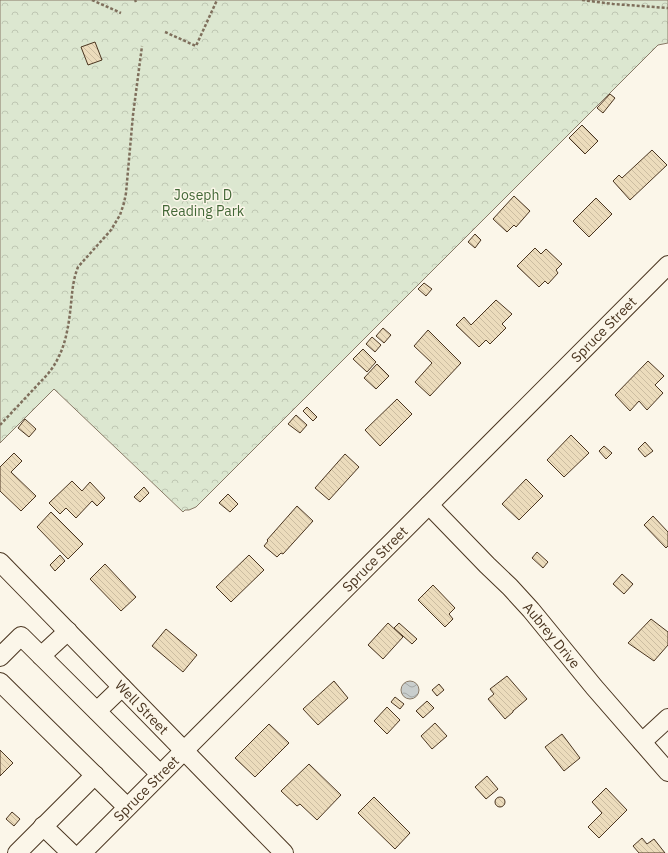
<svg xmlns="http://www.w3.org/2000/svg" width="668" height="853" font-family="'IBM Plex Sans',sans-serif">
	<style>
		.forest { fill: url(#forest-crowns); stroke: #887966 }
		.water { fill: url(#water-waves); stroke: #887966 }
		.building { fill: url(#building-back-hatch); stroke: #4a3520 }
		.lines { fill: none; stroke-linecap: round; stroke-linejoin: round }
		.minor-casing { stroke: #4a3520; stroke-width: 20 }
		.path { stroke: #7f6f5c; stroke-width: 2.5; stroke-dasharray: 3 2; stroke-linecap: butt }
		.minor { stroke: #fbf6e9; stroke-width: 18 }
		.labels { text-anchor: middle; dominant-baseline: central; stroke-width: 3; stroke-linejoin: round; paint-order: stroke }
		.park-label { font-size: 14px; fill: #436837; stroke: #fbf6e9 }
		.street-label { font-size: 14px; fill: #4a3520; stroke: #fbf6e9 }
	</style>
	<defs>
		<pattern id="forest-crowns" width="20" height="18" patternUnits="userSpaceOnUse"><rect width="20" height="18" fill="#dce7d0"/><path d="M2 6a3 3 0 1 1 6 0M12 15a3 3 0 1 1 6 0" fill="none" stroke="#bec7b2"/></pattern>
		<pattern id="water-waves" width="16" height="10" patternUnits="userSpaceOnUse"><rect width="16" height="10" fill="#c9cecd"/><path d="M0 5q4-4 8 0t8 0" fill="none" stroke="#a5a8a6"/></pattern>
		<pattern id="building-back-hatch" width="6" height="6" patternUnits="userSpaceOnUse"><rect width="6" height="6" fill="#ecdcbc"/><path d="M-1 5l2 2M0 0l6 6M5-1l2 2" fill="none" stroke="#ccbda1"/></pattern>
	</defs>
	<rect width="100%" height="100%" fill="#fbf6e9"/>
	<polygon class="forest" points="0,0 668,0 668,43 658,45 196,507 189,510 185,510 183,512 54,389 0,443"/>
	<circle class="water" cx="410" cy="690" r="9"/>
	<g class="building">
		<polygon points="95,42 102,60 88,65 81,47"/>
		<polygon points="610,94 615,98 603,113 597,108"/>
		<polygon points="582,125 598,141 585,154 569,138"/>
		<polygon points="652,150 667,165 630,200 613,181 619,175 622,178"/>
		<polygon points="514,196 530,211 516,227 514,225 507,232 493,219"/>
		<polygon points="596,198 612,214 589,237 573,221"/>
		<polygon points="475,234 481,240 475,248 468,242"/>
		<polygon points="535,248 541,254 546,249 562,264 556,270 558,273 548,284 545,281 539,287 517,266"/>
		<polygon points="424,283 432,289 426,296 418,289"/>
		<polygon points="496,300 512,314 502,324 506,328 490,344 486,340 479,347 456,325 464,317 471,325"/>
		<polygon points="383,328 391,335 384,343 376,336"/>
		<polygon points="428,330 461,363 430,396 415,382 432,363 414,346"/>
		<polygon points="372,337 381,345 375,352 366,344"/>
		<polygon points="363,349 376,362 367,372 353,359"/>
		<polygon points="648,361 664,376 655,385 663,393 647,410 639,401 630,411 615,395"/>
		<polygon points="377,364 389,376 376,389 364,378"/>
		<polygon points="397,399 412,414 380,446 365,430"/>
		<polygon points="307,407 317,417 313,421 303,411"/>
		<polygon points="296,415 307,425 300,433 288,424"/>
		<polygon points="25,419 36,429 29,437 18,428"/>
		<polygon points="571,435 589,453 564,477 547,460"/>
		<polygon points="645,442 653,451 645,457 638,449"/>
		<polygon points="604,446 612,453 606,459 599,451"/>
		<polygon points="14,453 22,461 11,472 36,496 21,511 0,491 0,467"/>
		<polygon points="345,454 359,467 329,500 315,488"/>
		<polygon points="526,479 543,496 519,520 502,504"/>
		<polygon points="72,481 82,491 90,482 105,498 97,506 92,501 76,518 66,508 60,514 49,503"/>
		<polygon points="144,487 149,493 140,502 134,497"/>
		<polygon points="228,494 238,504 230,512 219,503"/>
		<polygon points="297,506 313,521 283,554 281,553 277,557 264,546 268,541 267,540"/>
		<polygon points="51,512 83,544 68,559 37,527"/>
		<polygon points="653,516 668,532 668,546 666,548 644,525"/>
		<polygon points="537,552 548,562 543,568 532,558"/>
		<polygon points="60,555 65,561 55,571 50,565"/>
		<polygon points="249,555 264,570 231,602 216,587"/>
		<polygon points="105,564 136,597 121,611 90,579"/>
		<polygon points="622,574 633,584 624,594 613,584"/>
		<polygon points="433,585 455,608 449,614 453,619 445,627 418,600"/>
		<polygon points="651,619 668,632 668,645 654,661 628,643"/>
		<polygon points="388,623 403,637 383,659 368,645"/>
		<polygon points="399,623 417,639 412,644 394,628"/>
		<polygon points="166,629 197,655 183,672 152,646"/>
		<polygon points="507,676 527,699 513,711 513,712 505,719 488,699 494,694 490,689"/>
		<polygon points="334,681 348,698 318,725 303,709"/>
		<polygon points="439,684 444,690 437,696 432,690"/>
		<polygon points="395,697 404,704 400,709 391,702"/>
		<polygon points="427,701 434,708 423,718 416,711"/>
		<polygon points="387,707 400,720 387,734 374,721"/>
		<polygon points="435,723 447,736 432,749 421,736"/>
		<polygon points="269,724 289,743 255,777 235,758"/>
		<polygon points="562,734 580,758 564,771 545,747"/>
		<polygon points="0,750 13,763 0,776"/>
		<polygon points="309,764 341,795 317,820 300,804 297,806 281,791"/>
		<polygon points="487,776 498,789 486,799 475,787"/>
		<polygon points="606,788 627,810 599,838 588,827 602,813 592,802"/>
		<circle cx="500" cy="802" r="5"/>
		<polygon points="374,797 410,833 395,849 358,813"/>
		<polygon points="12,812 20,819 14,826 6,819"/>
		<polygon points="642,838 647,844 654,839 665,853 639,853 633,846"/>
	</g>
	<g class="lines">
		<g class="minor-casing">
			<g id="minor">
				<path id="s1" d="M429 505 487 565 510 587 531 610 594 687 668 772"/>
				<path id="s2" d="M0 562 284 853"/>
				<polyline points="41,656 68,631"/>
				<polyline points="0,657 21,636 160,774"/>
				<polyline points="0,682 127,807"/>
				<polyline points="97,711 122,687"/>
				<polyline points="642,742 668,718"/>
				<polyline points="43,826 71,853"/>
				<polyline points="17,853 95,775"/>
				<path id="s3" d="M82 853 668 265"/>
			</g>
		</g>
		<g class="path">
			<polyline points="92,0 121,13"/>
			<polyline points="135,0 136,2"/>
			<polyline points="582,0 613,4 668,8"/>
			<polyline points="165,32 196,46 217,0"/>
			<path d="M0 425 46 376C62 358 67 337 70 313 72 297 72 282 78 267L111 230 120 215 124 203 126 193 133 115 142 46"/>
		</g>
		<use href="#minor" class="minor"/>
	</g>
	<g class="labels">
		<g class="park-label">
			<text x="203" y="195">Joseph D<tspan x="203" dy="16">Reading Park</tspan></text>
		</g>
		<g class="street-label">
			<text stroke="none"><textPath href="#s3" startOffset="739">Spruce Street</textPath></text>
			<text stroke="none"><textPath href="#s3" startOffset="415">Spruce Street</textPath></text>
			<text stroke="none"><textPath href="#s1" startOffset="179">Aubrey Drive</textPath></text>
			<text stroke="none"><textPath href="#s2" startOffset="203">Well Street</textPath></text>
			<text stroke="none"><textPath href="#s3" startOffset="91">Spruce Street</textPath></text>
		</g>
	</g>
</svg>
